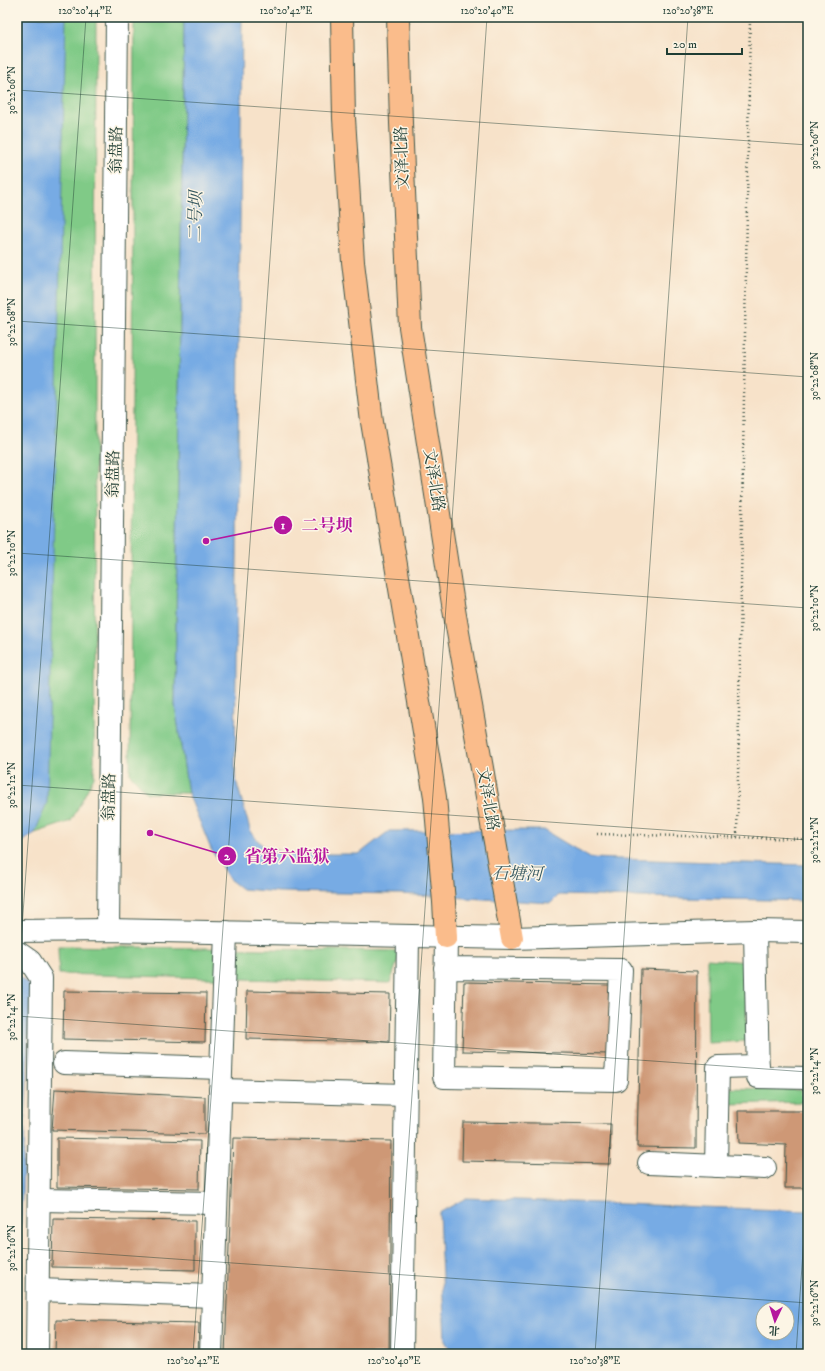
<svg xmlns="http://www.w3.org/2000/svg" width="825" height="1371" font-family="'IM FELL DW Pica','Noto Serif SC',serif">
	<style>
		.green { fill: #80ca87; stroke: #50845e }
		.water { fill: #77abe4; stroke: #4b748c; fill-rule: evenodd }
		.building { fill: #ce9876 }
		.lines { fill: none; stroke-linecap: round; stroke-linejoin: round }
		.minor-casing { stroke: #3f564a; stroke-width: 24 }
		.major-casing { stroke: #3f564a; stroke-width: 24 }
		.path { stroke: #3f564a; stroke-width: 2.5; stroke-dasharray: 1 3; stroke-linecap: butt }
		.minor { stroke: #fff; stroke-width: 22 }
		.major { stroke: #fabc8b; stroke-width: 22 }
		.ticks { fill: none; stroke: #1f3d34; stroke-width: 1; stroke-opacity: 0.45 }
		.labels { text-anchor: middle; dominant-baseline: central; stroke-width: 3; stroke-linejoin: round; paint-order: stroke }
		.street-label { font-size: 16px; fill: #1f3d34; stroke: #fcf5e5 }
		.water-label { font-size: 17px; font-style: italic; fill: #355860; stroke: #fcf5e5 }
		.leader { fill: none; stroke: #b5179e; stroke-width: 1.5 }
		.callout-dot { fill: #b5179e; stroke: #fcf5e5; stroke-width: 1.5 }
		.mark-label { font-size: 12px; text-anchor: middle; font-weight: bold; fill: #fff }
		.callout-label { font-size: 17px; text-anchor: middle; font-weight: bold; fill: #b5179e; stroke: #fcf5e5; stroke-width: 3; stroke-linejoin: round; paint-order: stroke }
		.neatline { fill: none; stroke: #1f3d34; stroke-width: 1.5 }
		.ticks-label { font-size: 10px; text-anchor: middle; fill: #1f3d34 }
	</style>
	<rect width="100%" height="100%" fill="#fcf5e5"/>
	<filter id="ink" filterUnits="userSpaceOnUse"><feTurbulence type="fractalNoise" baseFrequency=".025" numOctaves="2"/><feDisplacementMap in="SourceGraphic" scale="8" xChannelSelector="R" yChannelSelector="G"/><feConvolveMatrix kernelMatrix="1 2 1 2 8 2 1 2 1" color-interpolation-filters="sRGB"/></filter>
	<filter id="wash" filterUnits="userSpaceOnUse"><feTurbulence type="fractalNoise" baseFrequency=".012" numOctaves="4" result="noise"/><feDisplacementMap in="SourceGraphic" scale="16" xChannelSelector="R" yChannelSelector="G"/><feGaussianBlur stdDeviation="0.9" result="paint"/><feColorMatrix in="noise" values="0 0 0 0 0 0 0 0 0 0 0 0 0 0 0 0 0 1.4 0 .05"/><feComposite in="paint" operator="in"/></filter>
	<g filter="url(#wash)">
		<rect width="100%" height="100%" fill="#f7e2c9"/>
		<g class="green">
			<polygon points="19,17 96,17 94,777 71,821 35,833 17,826 17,318 20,22"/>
			<polygon points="134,17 184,17 175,705 188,793 147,793 130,774"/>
			<polygon points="58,946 401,951 390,983 59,974"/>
			<polygon points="707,959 748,962 746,1041 708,1043"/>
			<polygon points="727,1088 801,1090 803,1102 728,1104"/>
		</g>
		<g class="water">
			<polygon points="22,17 66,17 47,802 35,833 19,844 17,839 17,318 20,22"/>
			<polygon points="184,17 242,17 235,777 251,833 263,846 288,854 359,854 389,831 544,830 590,858 808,865 808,901 559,895 551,903 400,894 279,892 242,889 229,879 211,849 188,793 175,705"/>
			<polygon points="17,975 31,986 17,1311"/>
			<path d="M466 1198 808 1211V1354H453L445 1341 439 1213ZM763 1309H787V1333H763Z"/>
		</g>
		<g id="blocks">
			<g class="building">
				<polygon points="641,969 697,971 696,1148 637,1147"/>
				<polygon points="464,982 612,985 610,1054 462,1051"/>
				<polygon points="64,991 206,993 205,1042 63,1039"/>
				<polygon points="247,991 390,994 389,1042 246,1039"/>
				<polygon points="55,1089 205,1097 205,1134 52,1130"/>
				<polygon points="738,1111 808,1111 808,1188 785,1188 786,1145 739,1143"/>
				<polygon points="463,1122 611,1124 610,1164 462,1161"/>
				<polygon points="57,1138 200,1141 199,1189 57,1187"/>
				<polygon points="233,1138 391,1141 389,1354 225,1354"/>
				<polygon points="53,1219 195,1221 195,1270 52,1267"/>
				<polygon points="56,1320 199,1323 198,1354 55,1354"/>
			</g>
		</g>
	</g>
	<g filter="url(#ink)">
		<use href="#blocks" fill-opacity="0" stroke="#3f564a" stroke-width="1"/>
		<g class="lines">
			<g class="minor-casing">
				<g id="minor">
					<polyline points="108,930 117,17"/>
					<polyline points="17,931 108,930 512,938 755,931 808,932"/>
					<polyline points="755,931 758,1077 808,1078"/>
					<polyline points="17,952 30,961 41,978 37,1354"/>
					<polyline points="445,968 621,970 616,1080 444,1077 446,937"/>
					<polyline points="64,1063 221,1068"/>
					<polyline points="220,1090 406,1095"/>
					<polyline points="649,1163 765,1168"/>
					<polyline points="716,1166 718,1067 758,1066"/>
					<polyline points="39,1200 216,1203"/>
					<polyline points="38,1290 213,1296"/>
					<polyline points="211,1354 226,932"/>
					<polyline points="402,1354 408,936"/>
				</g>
			</g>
			<g class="major-casing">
				<g id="major">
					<polyline points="342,17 344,118 353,262 372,422 435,797 444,902 446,937"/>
					<polyline points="398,17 401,123 410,327 453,604 512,938"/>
				</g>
			</g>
			<g class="path">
				<polyline points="597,834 808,839"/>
				<polyline points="737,837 750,17"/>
			</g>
			<use href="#minor" class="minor"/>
			<use href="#major" class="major"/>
		</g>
	</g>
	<path class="ticks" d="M17 90 808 145M17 321 808 377M17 553 808 608M17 785 808 840M17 999 86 17M17 1016 808 1072M17 1248 808 1303M193 1354 287 17M394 1354 487 17M595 1354 688 17M796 1354 808 1178"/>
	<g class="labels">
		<g class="street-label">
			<text transform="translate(116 150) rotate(-89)">翁盘路</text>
			<text transform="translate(402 158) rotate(-92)">文泽北路</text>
			<text transform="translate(113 474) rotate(-89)">翁盘路</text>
			<text transform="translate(434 480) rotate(81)">文泽北路</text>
			<text transform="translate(109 797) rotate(-89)">翁盘路</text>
			<text transform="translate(488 799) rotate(80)">文泽北路</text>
		</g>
		<g class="water-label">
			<text transform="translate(196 217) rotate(-89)">二号坝</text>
			<text transform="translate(517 874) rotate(1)">石塘河</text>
		</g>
	</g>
	<path class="leader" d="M206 541L283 525M150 833L227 856"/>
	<g class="callout-dot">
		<circle cx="206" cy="541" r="4"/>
		<circle cx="150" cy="833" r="4"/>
		<circle cx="283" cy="525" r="10"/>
		<circle cx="227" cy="856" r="10"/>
	</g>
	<g class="mark-label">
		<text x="283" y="529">1</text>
		<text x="227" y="860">2</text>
	</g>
	<g class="callout-label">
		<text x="327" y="531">二号坝</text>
		<text x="287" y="862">省第六监狱</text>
	</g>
	<rect width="825" height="1371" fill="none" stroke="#fcf5e5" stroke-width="44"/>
	<g transform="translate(775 1321) rotate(184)"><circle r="19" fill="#fcf5e5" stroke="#a4ab9e"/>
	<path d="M0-3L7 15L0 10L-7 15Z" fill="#b5179e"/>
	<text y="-6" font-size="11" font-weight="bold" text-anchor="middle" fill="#1f3d34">北</text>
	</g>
	<path d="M667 48v6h75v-6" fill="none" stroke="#1f3d34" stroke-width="2"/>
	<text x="673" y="48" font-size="12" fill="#1f3d34" stroke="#fcf5e5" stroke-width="3" paint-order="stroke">20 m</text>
	<rect x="22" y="22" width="781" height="1327" class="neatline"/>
	<g class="ticks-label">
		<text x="85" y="14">120°20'44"E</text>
		<text x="286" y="14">120°20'42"E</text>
		<text x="487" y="14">120°20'40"E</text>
		<text x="688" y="14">120°20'38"E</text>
		<text transform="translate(11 90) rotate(-90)" y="4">30°22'06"N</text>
		<text transform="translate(814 145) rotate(-90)" y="4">30°22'06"N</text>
		<text transform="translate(11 322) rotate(-90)" y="4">30°22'08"N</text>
		<text transform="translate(814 376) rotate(-90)" y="4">30°22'08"N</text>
		<text transform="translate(11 553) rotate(-90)" y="4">30°22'10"N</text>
		<text transform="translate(814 608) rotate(-90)" y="4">30°22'10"N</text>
		<text transform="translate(11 785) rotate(-90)" y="4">30°22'12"N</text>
		<text transform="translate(814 840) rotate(-90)" y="4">30°22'12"N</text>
		<text transform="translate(11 1017) rotate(-90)" y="4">30°22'14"N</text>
		<text transform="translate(814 1071) rotate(-90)" y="4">30°22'14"N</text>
		<text transform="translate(11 1248) rotate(-90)" y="4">30°22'16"N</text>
		<text transform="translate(814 1303) rotate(-90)" y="4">30°22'16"N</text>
		<text x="193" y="1364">120°20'42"E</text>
		<text x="394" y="1364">120°20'40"E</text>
		<text x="595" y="1364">120°20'38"E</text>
	</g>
</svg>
